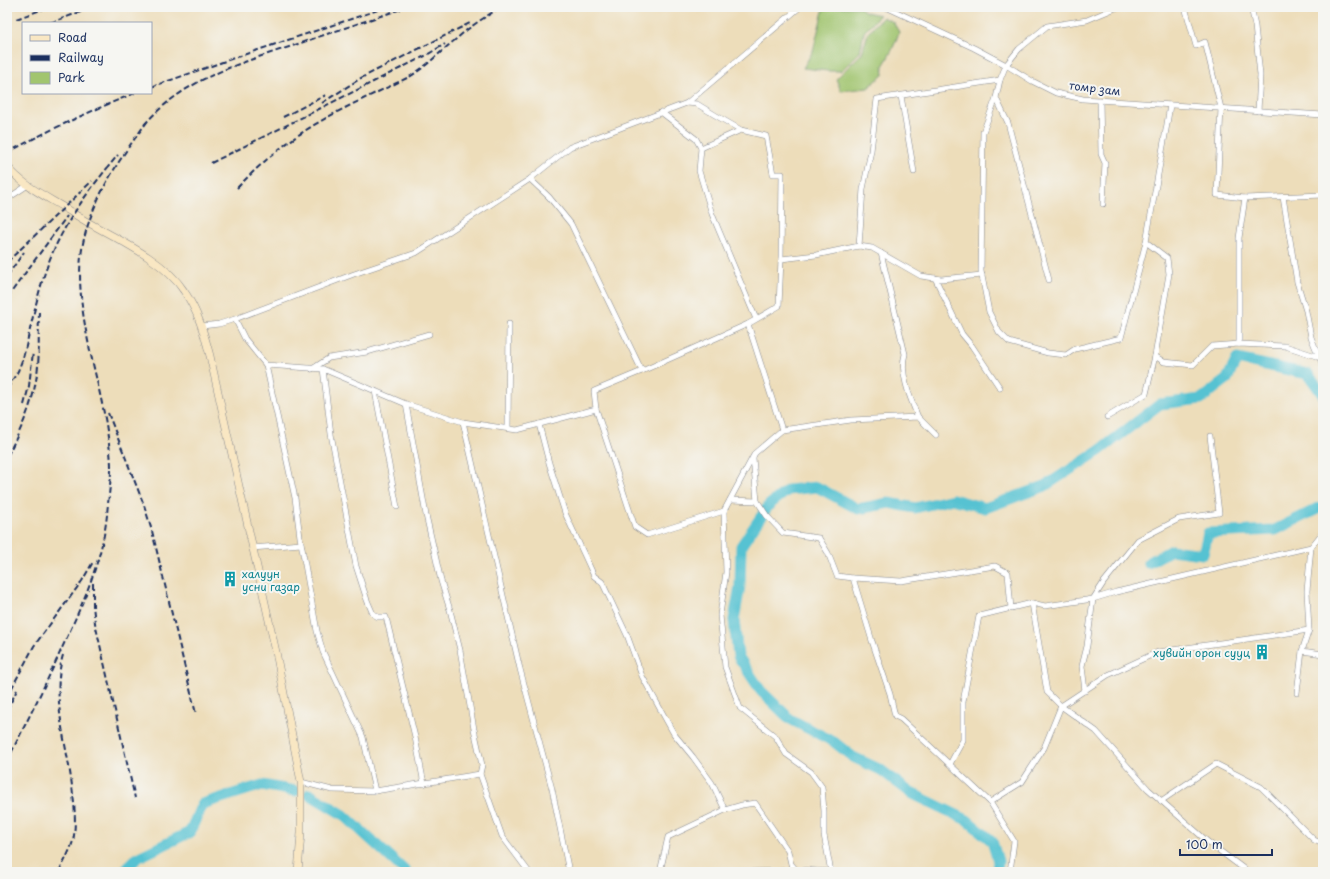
<svg xmlns="http://www.w3.org/2000/svg" width="1330" height="879" font-family="'Playpen Sans',sans-serif">
	<style>
		.green { fill: #a1c56f; stroke: #5e7a66 }
		.lines { fill: none; stroke-linecap: round; stroke-linejoin: round }
		.river { stroke: #57c2d2; stroke-width: 11 }
		.street-casing { stroke: #84868c; stroke-width: 6 }
		.secondary-casing { stroke: #84868c; stroke-width: 8 }
		.street { stroke: #fff; stroke-width: 5 }
		.secondary { stroke: #f9e7c3; stroke-width: 7 }
		.rail { stroke: #1b2f5e; stroke-width: 2; stroke-dasharray: 6 3; stroke-linecap: butt }
		.labels { text-anchor: middle; dominant-baseline: central; stroke-width: 4; stroke-linejoin: round; paint-order: stroke }
		.street-label { font-size: 11px; fill: #1b2f5e; stroke: #f6f6f2 }
		.culture-label { font-size: 11px; fill: #0d838f; stroke: #f6f6f2; text-anchor: start }
	</style>
	<rect width="100%" height="100%" fill="#f6f6f2"/>
	<filter id="ink" filterUnits="userSpaceOnUse"><feTurbulence type="fractalNoise" baseFrequency=".025" numOctaves="2"/><feDisplacementMap in="SourceGraphic" scale="8" xChannelSelector="R" yChannelSelector="G"/><feConvolveMatrix kernelMatrix="1 2 1 2 8 2 1 2 1" color-interpolation-filters="sRGB"/></filter>
	<filter id="wash" filterUnits="userSpaceOnUse"><feTurbulence type="fractalNoise" baseFrequency=".012" numOctaves="4" result="noise"/><feDisplacementMap in="SourceGraphic" scale="16" xChannelSelector="R" yChannelSelector="G"/><feGaussianBlur stdDeviation="0.9" result="paint"/><feColorMatrix in="noise" values="0 0 0 0 0 0 0 0 0 0 0 0 0 0 0 0 0 1.4 0 .05"/><feComposite in="paint" operator="in"/></filter>
	<g filter="url(#wash)">
		<rect width="100%" height="100%" fill="#edddba"/>
		<g class="green">
			<polygon points="824,7 859,7 866,12 880,15 864,32 860,52 841,71 828,71 803,68 813,51"/>
			<path d="M883 17 893 22 899 32C895 45 890 55 883 66L884 74 868 88 841 91 836 79 862 53 868 33Z"/>
		</g>
		<g class="lines">
			<g class="river">
				<polyline points="1148,563 1171,550 1203,554 1208,533 1275,530 1323,506"/>
				<polyline points="309,794 344,815 406,872"/>
				<polyline points="123,872 137,858 190,832 202,804 262,785 295,791"/>
				<polyline points="997,872 998,861 992,841 967,820 911,793 881,770 853,757 834,742 790,719 761,691 738,656 734,620 740,586 741,546 769,505 788,490 817,487 858,509 889,503 915,508 953,499 985,508 1045,486 1099,451 1160,404 1201,399 1227,379 1237,359 1308,374 1323,395"/>
			</g>
		</g>
	</g>
	<g filter="url(#ink)">
		<g class="lines">
			<g class="street-casing">
				<g id="street">
					<polyline points="886,7 974,48 1006,65 1032,81 1056,93 1083,99 1323,115"/>
					<polyline points="1118,7 1087,20 1047,26 1019,49 1006,65 1000,80 996,98 983,132 981,271 989,312 999,332 1009,342 1048,353 1066,355 1075,349 1121,338 1146,242 1167,124 1170,105"/>
					<polyline points="1185,7 1196,46 1205,42 1221,108 1217,195 1245,198 1323,195"/>
					<polyline points="1251,7 1255,26 1260,75 1258,111"/>
					<polyline points="901,96 914,172"/>
					<polyline points="996,98 1008,123 1049,280"/>
					<polyline points="1100,100 1101,154 1105,163 1103,204"/>
					<polyline points="687,103 697,104 715,115 741,130 766,136 773,174 782,174 781,259 779,306 748,324 782,430 851,420 918,417 936,435"/>
					<polyline points="661,112 696,139 701,148 741,130"/>
					<polyline points="701,148 699,171 712,214 756,319"/>
					<polyline points="530,179 549,197 571,224 642,371"/>
					<polyline points="1283,197 1297,282 1306,311 1311,337 1319,357"/>
					<polyline points="7,199 28,185"/>
					<polyline points="1146,242 1167,258 1169,274 1155,356 1164,362 1193,365 1212,346 1239,344 1285,346 1319,357 1323,364"/>
					<polyline points="859,246 863,189 871,151 877,99 1000,80"/>
					<path d="M881 253 905 354C899 373 911 400 918 417"/>
					<polyline points="781,259 816,255 859,246 872,248 921,276 941,279 982,275"/>
					<polyline points="935,278 962,334 972,346 1000,388"/>
					<polyline points="235,319 245,339 266,365 323,369 406,404 463,422 517,430 596,409 594,391 642,371 748,324"/>
					<polyline points="202,326 219,324 235,319 354,274 416,253 530,179 570,147 687,103 800,7"/>
					<polyline points="1239,344 1239,238 1245,198"/>
					<polyline points="266,365 295,498 300,537 317,631 323,652 363,737 375,791"/>
					<polyline points="312,369 329,358 367,352 429,334"/>
					<polyline points="323,369 331,434 356,566 367,600 373,614 378,617 386,617 415,737 424,784"/>
					<polyline points="375,391 397,507"/>
					<polyline points="406,404 426,515 441,581 450,610 460,650 474,729 482,765 480,774 502,836 529,872"/>
					<polyline points="596,409 635,527 647,535 724,511 755,453 782,430"/>
					<polyline points="1107,417 1146,394 1155,356"/>
					<polyline points="463,422 520,669 552,789 569,872"/>
					<polyline points="539,424 549,463 565,513 594,576 602,582 627,635 642,676 674,734 693,757 712,783 725,810 668,837 660,872"/>
					<polyline points="508,428 509,324"/>
					<polyline points="753,458 757,501 767,516 783,533 819,538 828,553 837,576 853,578 872,641 890,694 895,716 901,719 990,802"/>
					<polyline points="730,500 757,501"/>
					<polyline points="724,511 726,572 720,615 725,667 740,708 776,737 786,754 811,772 822,787 824,811 824,835 831,872"/>
					<polyline points="252,548 301,544"/>
					<polyline points="853,578 901,581 995,566 1008,573 1011,609"/>
					<polyline points="1032,603 1047,692 1061,706 1108,675 1158,652 1309,630 1302,651 1323,654"/>
					<polyline points="1309,630 1307,591 1311,547 1323,532"/>
					<polyline points="1085,691 1082,666 1087,646 1093,599 1116,592 1311,547"/>
					<polyline points="1297,693 1302,651"/>
					<polyline points="950,764 963,740 963,702 979,616 1032,603 1045,606 1093,599 1104,582 1138,540 1179,519 1219,513 1210,436"/>
					<polyline points="301,782 332,790 375,791 480,774"/>
					<polyline points="1161,801 1216,764 1261,787 1314,840 1323,844"/>
					<polyline points="725,810 742,805 755,803 788,851 791,864 797,871"/>
					<polyline points="748,872 803,870 833,872"/>
					<polyline points="1010,872 1014,841 990,802 1022,782 1044,748 1061,706 1096,731 1148,789 1208,842 1248,872"/>
				</g>
			</g>
			<g class="secondary-casing">
				<path id="secondary" d="M7 166C21 184 43 195 63 207 71 212 80 218 89 223 119 240 165 261 184 291 198 311 204 333 210 356L276 652 301 782V833L298 872"/>
			</g>
			<use href="#street" class="street"/>
			<use href="#secondary" class="secondary"/>
			<g class="rail">
				<polyline points="16,19 49,7"/>
				<polyline points="50,23 94,7"/>
				<polyline points="151,87 234,58 384,8"/>
				<polyline points="322,103 361,78 470,23"/>
				<polyline points="283,117 326,95"/>
				<path d="M144 125C185 78 238 64 295 45 332 32 369 20 407 7"/>
				<path d="M7 153C48 130 91 111 135 93"/>
				<polyline points="211,163 425,56 445,44"/>
				<path d="M237 188C262 162 289 139 321 121 350 104 381 91 411 76 428 65 440 52 455 40 469 27 485 17 501 7"/>
				<polyline points="7,262 92,181"/>
				<polyline points="7,276 24,252"/>
				<polyline points="7,298 67,216"/>
				<path d="M7 389 18 371 23 358C32 324 38 287 52 254 68 217 92 186 118 155"/>
				<polyline points="24,405 29,386 33,352"/>
				<polyline points="108,413 144,505 152,531 196,714"/>
				<path d="M7 456C21 430 33 404 37 374 40 354 38 333 39 312"/>
				<polyline points="93,583 93,606 95,623 135,798"/>
				<polyline points="7,697 34,646 82,581 93,562"/>
				<polyline points="7,710 17,690"/>
				<path d="M7 761C26 723 45 686 62 648 82 605 102 562 107 515 108 500 111 483 111 468 111 453 108 438 106 424 96 365 69 294 85 235 96 193 122 155 147 122"/>
				<path d="M59 872C64 862 70 851 73 841 76 827 75 809 73 795 69 749 50 701 63 655"/>
			</g>
		</g>
	</g>
	<defs>
		<g id="building-bare" transform="scale(1.2)"><path d="M-4-6H4V6H1V3H-1V6H-4ZM-2.5-4.3h1.7v1.8h-1.7ZM.8-4.3h1.7v1.8H.8ZM-2.5-1h1.7V.8h-1.7ZM.8-1h1.7V.8H.8Z" fill="#0f9aa8" stroke="#f6f6f2" stroke-width="2.5" paint-order="stroke"/></g>
	</defs>
	<g fill-rule="evenodd">
		<use href="#building-bare" x="230" y="579"/>
		<use href="#building-bare" x="1262" y="652"/>
	</g>
	<g class="labels">
		<g class="street-label">
			<text transform="translate(1095 88) rotate(7)">томр зам</text>
		</g>
		<g class="culture-label">
			<text x="242" y="573">халуун<tspan x="242" dy="13">усни газар</tspan></text>
			<text x="1250" y="652" text-anchor="end">хувийн орон сууц</text>
		</g>
	</g>
	<rect width="1330" height="879" fill="none" stroke="#f6f6f2" stroke-width="24"/>
	<rect x="22" y="22" width="130" height="72" fill="#f6f6f2" stroke="#9ea6b7"/>
	<rect x="30" y="35" width="20" height="6" fill="#f9e7c3" stroke="#9ea6b7"/>
	<text x="58" y="42" font-size="12" fill="#1b2f5e">Road</text>
	<rect x="30" y="55" width="20" height="6" fill="#1b2f5e" stroke="#9ea6b7"/>
	<text x="58" y="62" font-size="12" fill="#1b2f5e">Railway</text>
	<rect x="30" y="72" width="20" height="12" fill="#a1c56f" stroke="#9ea6b7"/>
	<text x="58" y="82" font-size="12" fill="#1b2f5e">Park</text>
	<path d="M1180 849v6h92v-6" fill="none" stroke="#1b2f5e" stroke-width="2"/>
	<text x="1186" y="849" font-size="12" fill="#1b2f5e" stroke="#f6f6f2" stroke-width="3" paint-order="stroke">100 m</text>
</svg>
